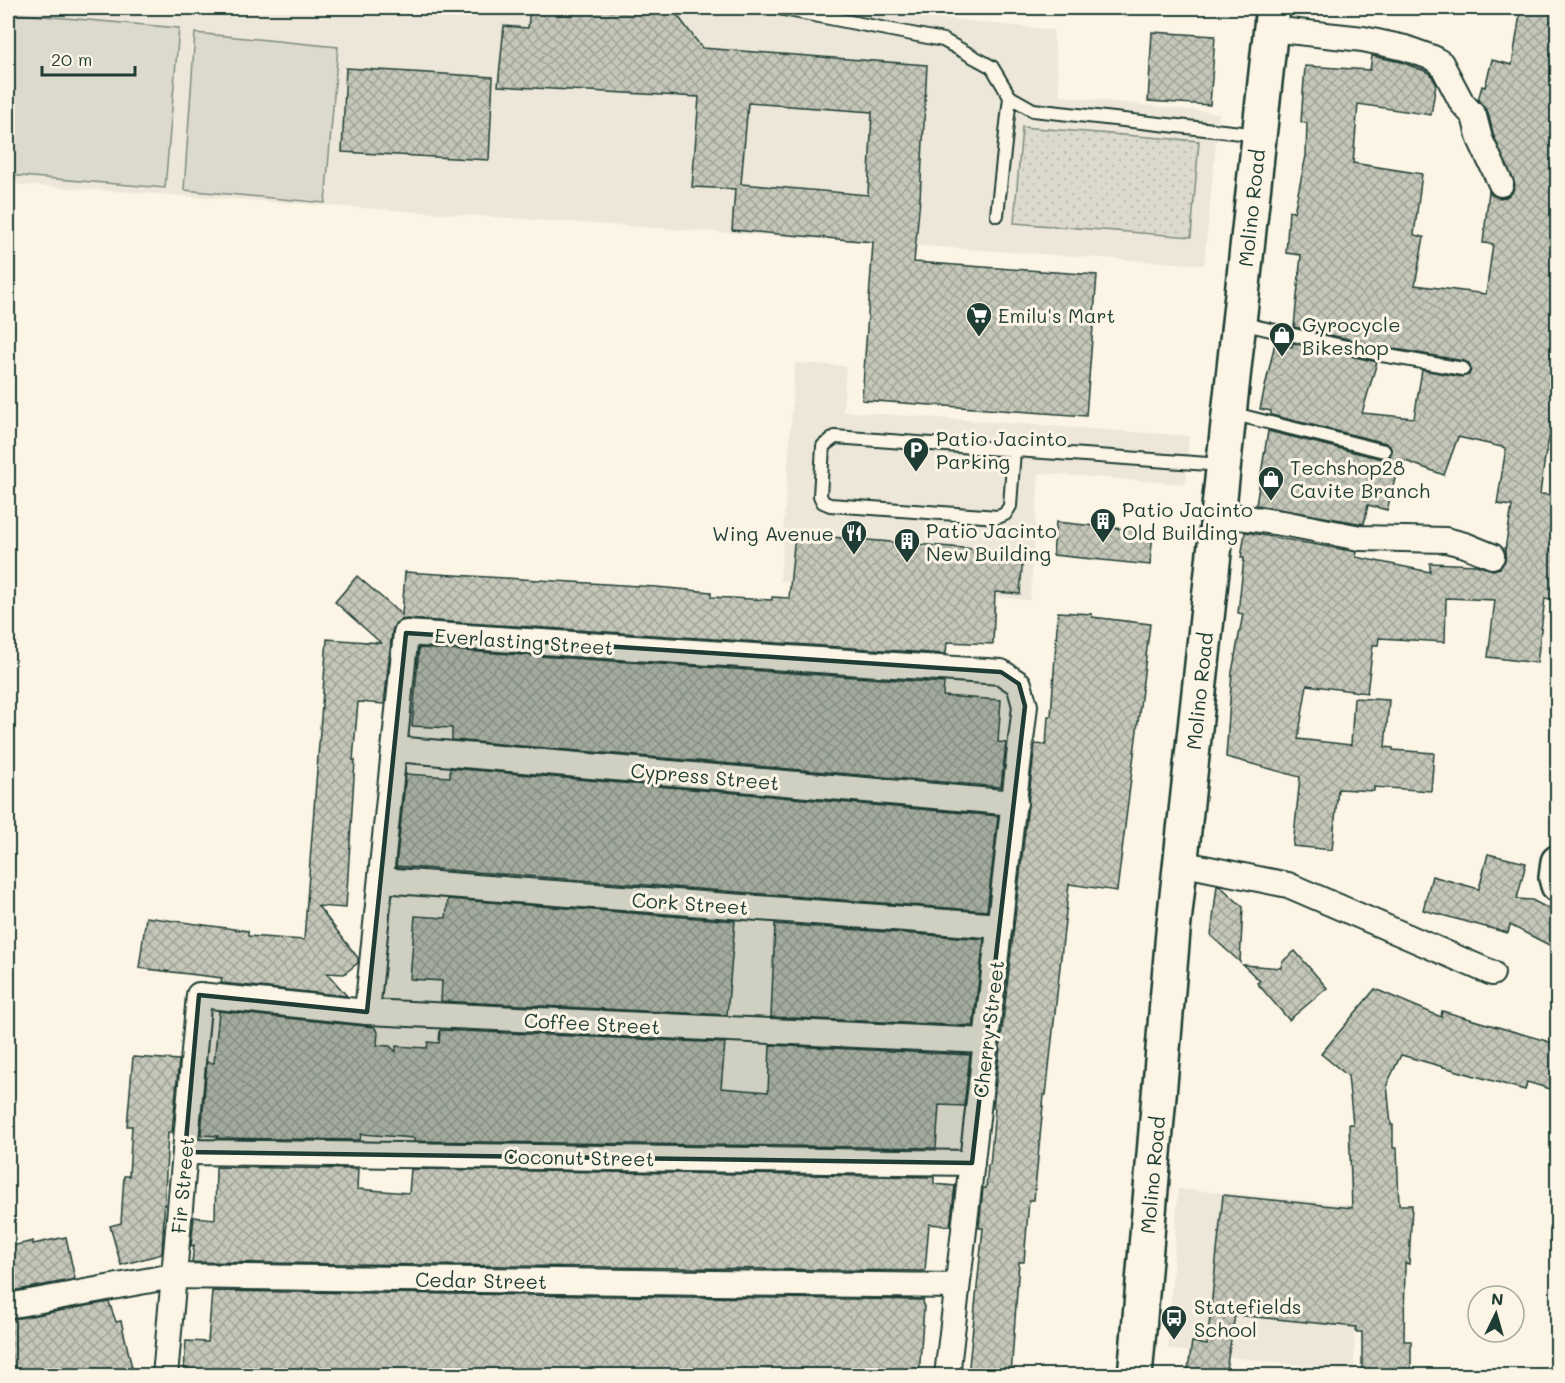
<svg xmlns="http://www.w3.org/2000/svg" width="1565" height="1383" font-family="Mali,sans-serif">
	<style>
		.built { fill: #ece7d8 }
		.grass { fill: url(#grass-dots); stroke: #7e8c80; stroke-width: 1.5 }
		.pitch { fill: #dcdacc; stroke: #7e8c80; stroke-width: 1.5 }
		.building { fill: url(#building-cross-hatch); stroke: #1f3d34; stroke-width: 1.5; fill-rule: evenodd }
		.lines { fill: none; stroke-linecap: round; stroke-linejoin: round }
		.lane-casing { stroke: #1f3d34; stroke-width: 16 }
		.street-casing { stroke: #1f3d34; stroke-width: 28 }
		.secondary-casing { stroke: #1f3d34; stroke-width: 38 }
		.primary-casing { stroke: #1f3d34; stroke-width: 38 }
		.lane { stroke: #fcf5e5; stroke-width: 12 }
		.street { stroke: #fcf5e5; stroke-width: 24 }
		.secondary { stroke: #fcf5e5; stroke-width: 33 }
		.primary { stroke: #fcf5e5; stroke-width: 33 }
		.marked { fill: #1f3d34; fill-opacity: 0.2; stroke: #1f3d34; stroke-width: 4.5; stroke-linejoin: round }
		.labels { text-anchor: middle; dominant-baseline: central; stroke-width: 6; stroke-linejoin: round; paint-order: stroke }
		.street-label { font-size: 20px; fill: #1f3d34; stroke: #fcf5e5 }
		.poi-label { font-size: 20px; fill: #1f3d34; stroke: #fcf5e5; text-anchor: start }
	</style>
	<defs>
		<pattern id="grass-dots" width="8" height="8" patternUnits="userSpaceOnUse" patternTransform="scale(1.5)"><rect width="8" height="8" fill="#dcdacc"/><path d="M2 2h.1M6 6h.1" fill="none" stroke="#bcbcb0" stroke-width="1.8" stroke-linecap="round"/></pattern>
		<pattern id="building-cross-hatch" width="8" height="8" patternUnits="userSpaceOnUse" patternTransform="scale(1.5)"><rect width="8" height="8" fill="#c5c7b9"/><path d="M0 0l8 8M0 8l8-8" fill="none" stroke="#9fa397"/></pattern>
	</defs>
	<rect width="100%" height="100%" fill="#fcf5e5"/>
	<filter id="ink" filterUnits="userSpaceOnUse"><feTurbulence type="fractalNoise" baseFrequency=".0167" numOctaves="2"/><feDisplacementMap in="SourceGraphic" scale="12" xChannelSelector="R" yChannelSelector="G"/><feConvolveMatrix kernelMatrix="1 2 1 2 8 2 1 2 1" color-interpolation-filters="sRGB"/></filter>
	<g filter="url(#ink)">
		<g class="built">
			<polygon points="8,8 846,8 1053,30 1060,96 1219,113 1204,265 8,184"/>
			<polygon points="795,363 846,366 843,411 1189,436 1186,484 1039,473 1030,600 780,581"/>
			<polygon points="1178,1189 1356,1205 1354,1372 1168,1349"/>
		</g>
		<polygon class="grass" points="1022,127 1199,141 1191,237 1014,223"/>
		<g class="pitch">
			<polygon points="8,13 179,28 165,188 8,175"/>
			<polygon points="195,33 338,47 325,203 184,190"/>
		</g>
		<g class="building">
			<path d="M530 8H672L702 48 927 65 920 199 914 262 1097 275 1086 416 862 400 873 242 732 230 735 189 692 187 699 97 498 86 504 26 528 28ZM748 103 872 112 868 195 741 184Z"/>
			<polygon points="1521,8 1557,8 1557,189 1552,243 1557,243 1557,402 1545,457 1540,494 1557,495 1557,600 1545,598 1537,663 1488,657 1495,600 1446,598 1445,642 1379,638 1378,645 1373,645 1367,693 1307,685 1298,739 1351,745 1354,698 1389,700 1385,747 1393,748 1393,750 1434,753 1431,791 1374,787 1374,791 1338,789 1332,850 1293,846 1300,777 1226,757 1232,672 1243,614 1238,613 1244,558 1241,558 1245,532 1357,552 1356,557 1430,572 1430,563 1476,565 1493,570 1500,568 1505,561 1505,550 1512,506 1497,504 1506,448 1458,437 1444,475 1400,459 1387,510 1368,505 1364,524 1256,505 1268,431 1382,459 1389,457 1392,452 1390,446 1386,443 1271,415 1271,411 1260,409 1275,343 1292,347 1293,343 1377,362 1362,413 1414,418 1422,370 1462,377 1469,375 1471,370 1469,363 1464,361 1384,347 1294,327 1301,255 1286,253 1289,211 1294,212 1306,156 1307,123 1301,122 1305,66 1370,70 1372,56 1401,62 1430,73 1436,84 1431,115 1358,104 1353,163 1422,174 1414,235 1424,237 1415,285 1486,294 1493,244 1483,243 1489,191 1492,195 1499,198 1506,197 1512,193 1515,185 1493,134 1488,112 1478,100 1482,86 1485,87 1492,60 1512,65"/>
			<polygon points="1152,32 1215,36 1210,105 1148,101"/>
			<polygon points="346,68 493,77 489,160 342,152"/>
			<polygon points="1056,522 1153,532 1150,565 1053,555"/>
			<polygon points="795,534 1023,553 1020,594 995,592 993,644 947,642 946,654 407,619 400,620 395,624 392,632 384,704 358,702 353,760 355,760 346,908 318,906 358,958 358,963 344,974 327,973 347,996 221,983 222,978 139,968 146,917 248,931 248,936 304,940 327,639 381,643 335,602 357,576 402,615 405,572 656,587 711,592 711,597 772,600 772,597 789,598"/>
			<polygon points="1058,612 1092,614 1092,617 1150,624 1139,714 1117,891 1069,884 1046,1095 1044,1095 1034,1200 1029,1200 1024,1262 1019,1262 1011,1376 968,1376 983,1228 979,1228 983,1188 986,1188 988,1165 990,1165 995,1108 993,1108 1035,744 1046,745 1048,716 1051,716"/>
			<polygon points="419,648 944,683 943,696 1001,700 998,742 1006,743 1001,787 452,740 452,728 412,726"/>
			<polygon points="450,768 998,816 987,911 396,866 406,774 450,777"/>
			<polygon points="1488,854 1526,863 1517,899 1532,900 1557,913 1557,949 1510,925 1508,933 1423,910 1432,876 1479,889"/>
			<polygon points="1217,885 1220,886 1243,907 1240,962 1211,936"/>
			<polygon points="448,899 735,921 727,1015 441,1001 442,981 410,979 415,916 446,918"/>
			<polygon points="775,924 984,939 973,1026 771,1017"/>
			<polygon points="1295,951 1327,988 1289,1020 1257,983 1260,981 1243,965 1281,968 1282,962"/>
			<polygon points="1375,989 1441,1017 1442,1011 1557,1044 1557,1091 1527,1082 1525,1090 1401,1055 1387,1084 1391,1125 1393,1125 1393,1148 1397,1148 1399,1205 1412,1205 1409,1264 1405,1263 1404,1341 1411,1341 1411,1376 1362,1376 1362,1332 1356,1332 1356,1327 1235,1315 1225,1376 1187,1376 1192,1342 1207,1345 1223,1195 1352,1208 1349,1124 1353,1124 1348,1076 1321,1054"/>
			<polygon points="219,1011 374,1027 378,1032 377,1045 390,1046 396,1052 396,1046 427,1048 428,1042 439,1043 440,1030 725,1043 721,1088 768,1092 770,1045 970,1055 964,1106 939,1105 936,1148 414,1141 414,1138 361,1134 360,1140 217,1138 218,1136 201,1135 207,1062 214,1063"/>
			<polygon points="133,1057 179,1060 172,1132 168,1132 162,1254 121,1265 110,1226 121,1223 124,1176 129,1176 132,1126 127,1126"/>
			<polygon points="216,1167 358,1169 357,1189 409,1193 411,1169 934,1177 934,1184 955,1186 950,1226 929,1224 925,1271 192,1262 194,1245 191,1246 194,1217 215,1219"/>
			<polygon points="66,1237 75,1279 13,1291 8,1267 8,1247 33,1241 33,1244"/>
			<polygon points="212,1291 923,1300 924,1307 919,1376 239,1376 184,1371 186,1341 208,1342"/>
			<polygon points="109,1302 116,1322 121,1321 134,1376 8,1376 8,1320"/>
		</g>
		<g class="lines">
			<g class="lane-casing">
				<g id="lane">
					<polyline points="778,8 943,40 992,67 1010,97 997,215"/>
					<polyline points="1010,97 1033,110 1259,135"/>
					<polyline points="1240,323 1382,355 1463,369"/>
					<polyline points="1230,413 1384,451"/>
					<polyline points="1014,450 1010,506 1005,514 998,517 830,505 823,502 820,496 823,446 835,437 1222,465"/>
				</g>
			</g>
			<g class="street-casing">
				<g id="street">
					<polyline points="1270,29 1363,39 1405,48 1433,58 1441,63 1462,103 1474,116 1480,139 1501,184"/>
					<polyline points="1218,514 1288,524 1360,538 1446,540 1465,545 1492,556"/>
					<polyline points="395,749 1015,803"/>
					<polyline points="1180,863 1288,885 1492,973"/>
					<polyline points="381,880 1000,926"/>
					<polyline points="367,1012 406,633 1001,672 1019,684 1025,706 947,1376"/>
					<polyline points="185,1152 972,1163"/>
					<polyline points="8,1306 173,1276 957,1286"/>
					<polyline points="165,1376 199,995 367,1012 986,1041"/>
				</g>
			</g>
			<g class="secondary-casing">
				<polyline id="secondary" points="1558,862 1556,878 1558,885"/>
			</g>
			<g class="primary-casing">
				<polyline id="primary" points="1135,1376 1173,932 1273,8"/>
			</g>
			<use href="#lane" class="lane"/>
			<use href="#street" class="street"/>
			<use href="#secondary" class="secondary"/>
			<use href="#primary" class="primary"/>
		</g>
	</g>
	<path class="marked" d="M406 633 1001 672 1019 684 1025 706 972 1163 185 1152 199 995 367 1012Z"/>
	<defs>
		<g id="supermarket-pin" transform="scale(1.35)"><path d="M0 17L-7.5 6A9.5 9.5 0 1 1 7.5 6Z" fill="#1f3d34" stroke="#fcf5e5"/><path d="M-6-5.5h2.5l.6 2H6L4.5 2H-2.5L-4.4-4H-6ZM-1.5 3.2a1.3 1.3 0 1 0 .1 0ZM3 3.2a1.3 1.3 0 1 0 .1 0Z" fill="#fff"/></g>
		<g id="shop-pin" transform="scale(1.35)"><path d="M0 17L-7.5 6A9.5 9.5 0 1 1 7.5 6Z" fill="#1f3d34" stroke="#fcf5e5"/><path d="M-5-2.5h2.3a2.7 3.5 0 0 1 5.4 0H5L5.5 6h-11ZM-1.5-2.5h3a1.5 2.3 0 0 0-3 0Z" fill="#fff"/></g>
		<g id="parking-pin" transform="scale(1.35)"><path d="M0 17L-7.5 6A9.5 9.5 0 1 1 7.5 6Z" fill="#1f3d34" stroke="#fcf5e5"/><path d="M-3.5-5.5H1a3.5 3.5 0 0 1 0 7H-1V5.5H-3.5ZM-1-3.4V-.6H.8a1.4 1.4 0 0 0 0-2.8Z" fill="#fff"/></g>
		<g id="building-pin" transform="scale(1.35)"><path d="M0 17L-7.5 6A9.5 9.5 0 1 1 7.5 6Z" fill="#1f3d34" stroke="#fcf5e5"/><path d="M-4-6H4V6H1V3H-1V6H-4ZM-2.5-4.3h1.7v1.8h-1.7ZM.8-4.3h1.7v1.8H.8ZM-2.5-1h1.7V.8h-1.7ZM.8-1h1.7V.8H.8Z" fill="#fff"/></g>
		<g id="restaurant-pin" transform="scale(1.35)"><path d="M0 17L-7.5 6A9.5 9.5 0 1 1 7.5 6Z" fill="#1f3d34" stroke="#fcf5e5"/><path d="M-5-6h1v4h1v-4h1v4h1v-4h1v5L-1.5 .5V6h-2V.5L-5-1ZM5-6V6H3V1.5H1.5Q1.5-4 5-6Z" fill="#fff"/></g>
		<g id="bus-pin" transform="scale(1.35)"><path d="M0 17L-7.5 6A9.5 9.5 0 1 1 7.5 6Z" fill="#1f3d34" stroke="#fcf5e5"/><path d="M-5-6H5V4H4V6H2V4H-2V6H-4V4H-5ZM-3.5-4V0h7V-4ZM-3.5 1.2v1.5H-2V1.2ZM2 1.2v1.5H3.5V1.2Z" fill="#fff"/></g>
	</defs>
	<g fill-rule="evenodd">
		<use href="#supermarket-pin" x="979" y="315"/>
		<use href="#shop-pin" x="1282" y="335"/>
		<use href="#parking-pin" x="916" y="450"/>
		<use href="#shop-pin" x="1271" y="479"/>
		<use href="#building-pin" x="1103" y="521"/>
		<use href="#restaurant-pin" x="854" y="533"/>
		<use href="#building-pin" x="907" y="541"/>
		<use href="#bus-pin" x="1174" y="1318"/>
	</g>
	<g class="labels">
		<g class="street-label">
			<text transform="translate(1251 208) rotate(-84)">Molino Road</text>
			<text transform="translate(524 641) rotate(4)">Everlasting Street</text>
			<text transform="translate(1199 691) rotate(-84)">Molino Road</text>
			<text transform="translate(705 776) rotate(5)">Cypress Street</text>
			<text transform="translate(690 903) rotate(4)">Cork Street</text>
			<text transform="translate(592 1023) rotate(3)">Coffee Street</text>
			<text transform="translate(988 1029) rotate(-83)">Cherry Street</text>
			<text transform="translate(579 1157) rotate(1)">Coconut Street</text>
			<text transform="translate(1152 1175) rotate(-85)">Molino Road</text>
			<text transform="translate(182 1185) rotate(-85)">Fir Street</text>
			<text transform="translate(481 1280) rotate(1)">Cedar Street</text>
		</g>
		<g class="poi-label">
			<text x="998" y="315">Emilu's Mart</text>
			<text x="1302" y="324">Gyrocycle<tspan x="1302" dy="23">Bikeshop</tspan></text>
			<text x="936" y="438">Patio Jacinto<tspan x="936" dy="23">Parking</tspan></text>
			<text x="1290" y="467">Techshop28<tspan x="1290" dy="23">Cavite Branch</tspan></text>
			<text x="1122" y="509">Patio Jacinto<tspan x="1122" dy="23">Old Building</tspan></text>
			<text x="926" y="530">Patio Jacinto<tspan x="926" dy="23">New Building</tspan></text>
			<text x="834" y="533" text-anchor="end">Wing Avenue</text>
			<text x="1194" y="1306">Statefields<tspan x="1194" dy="23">School</tspan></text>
		</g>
	</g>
	<rect width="1565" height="1383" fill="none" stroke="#fcf5e5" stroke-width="30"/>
	<rect x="15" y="15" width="1535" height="1353" fill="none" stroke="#1f3d34" stroke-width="2" filter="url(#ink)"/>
	<g transform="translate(1496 1314) rotate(5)"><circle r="28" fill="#fcf5e5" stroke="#a4ab9e" stroke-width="1.5"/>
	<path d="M0-4.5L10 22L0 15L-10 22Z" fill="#1f3d34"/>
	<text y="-9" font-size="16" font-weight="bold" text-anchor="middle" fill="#1f3d34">N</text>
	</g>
	<path d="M42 66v9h93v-9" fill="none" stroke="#1f3d34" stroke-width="3"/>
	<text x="51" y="66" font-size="18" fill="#1f3d34" stroke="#fcf5e5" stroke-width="4.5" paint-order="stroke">20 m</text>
</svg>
